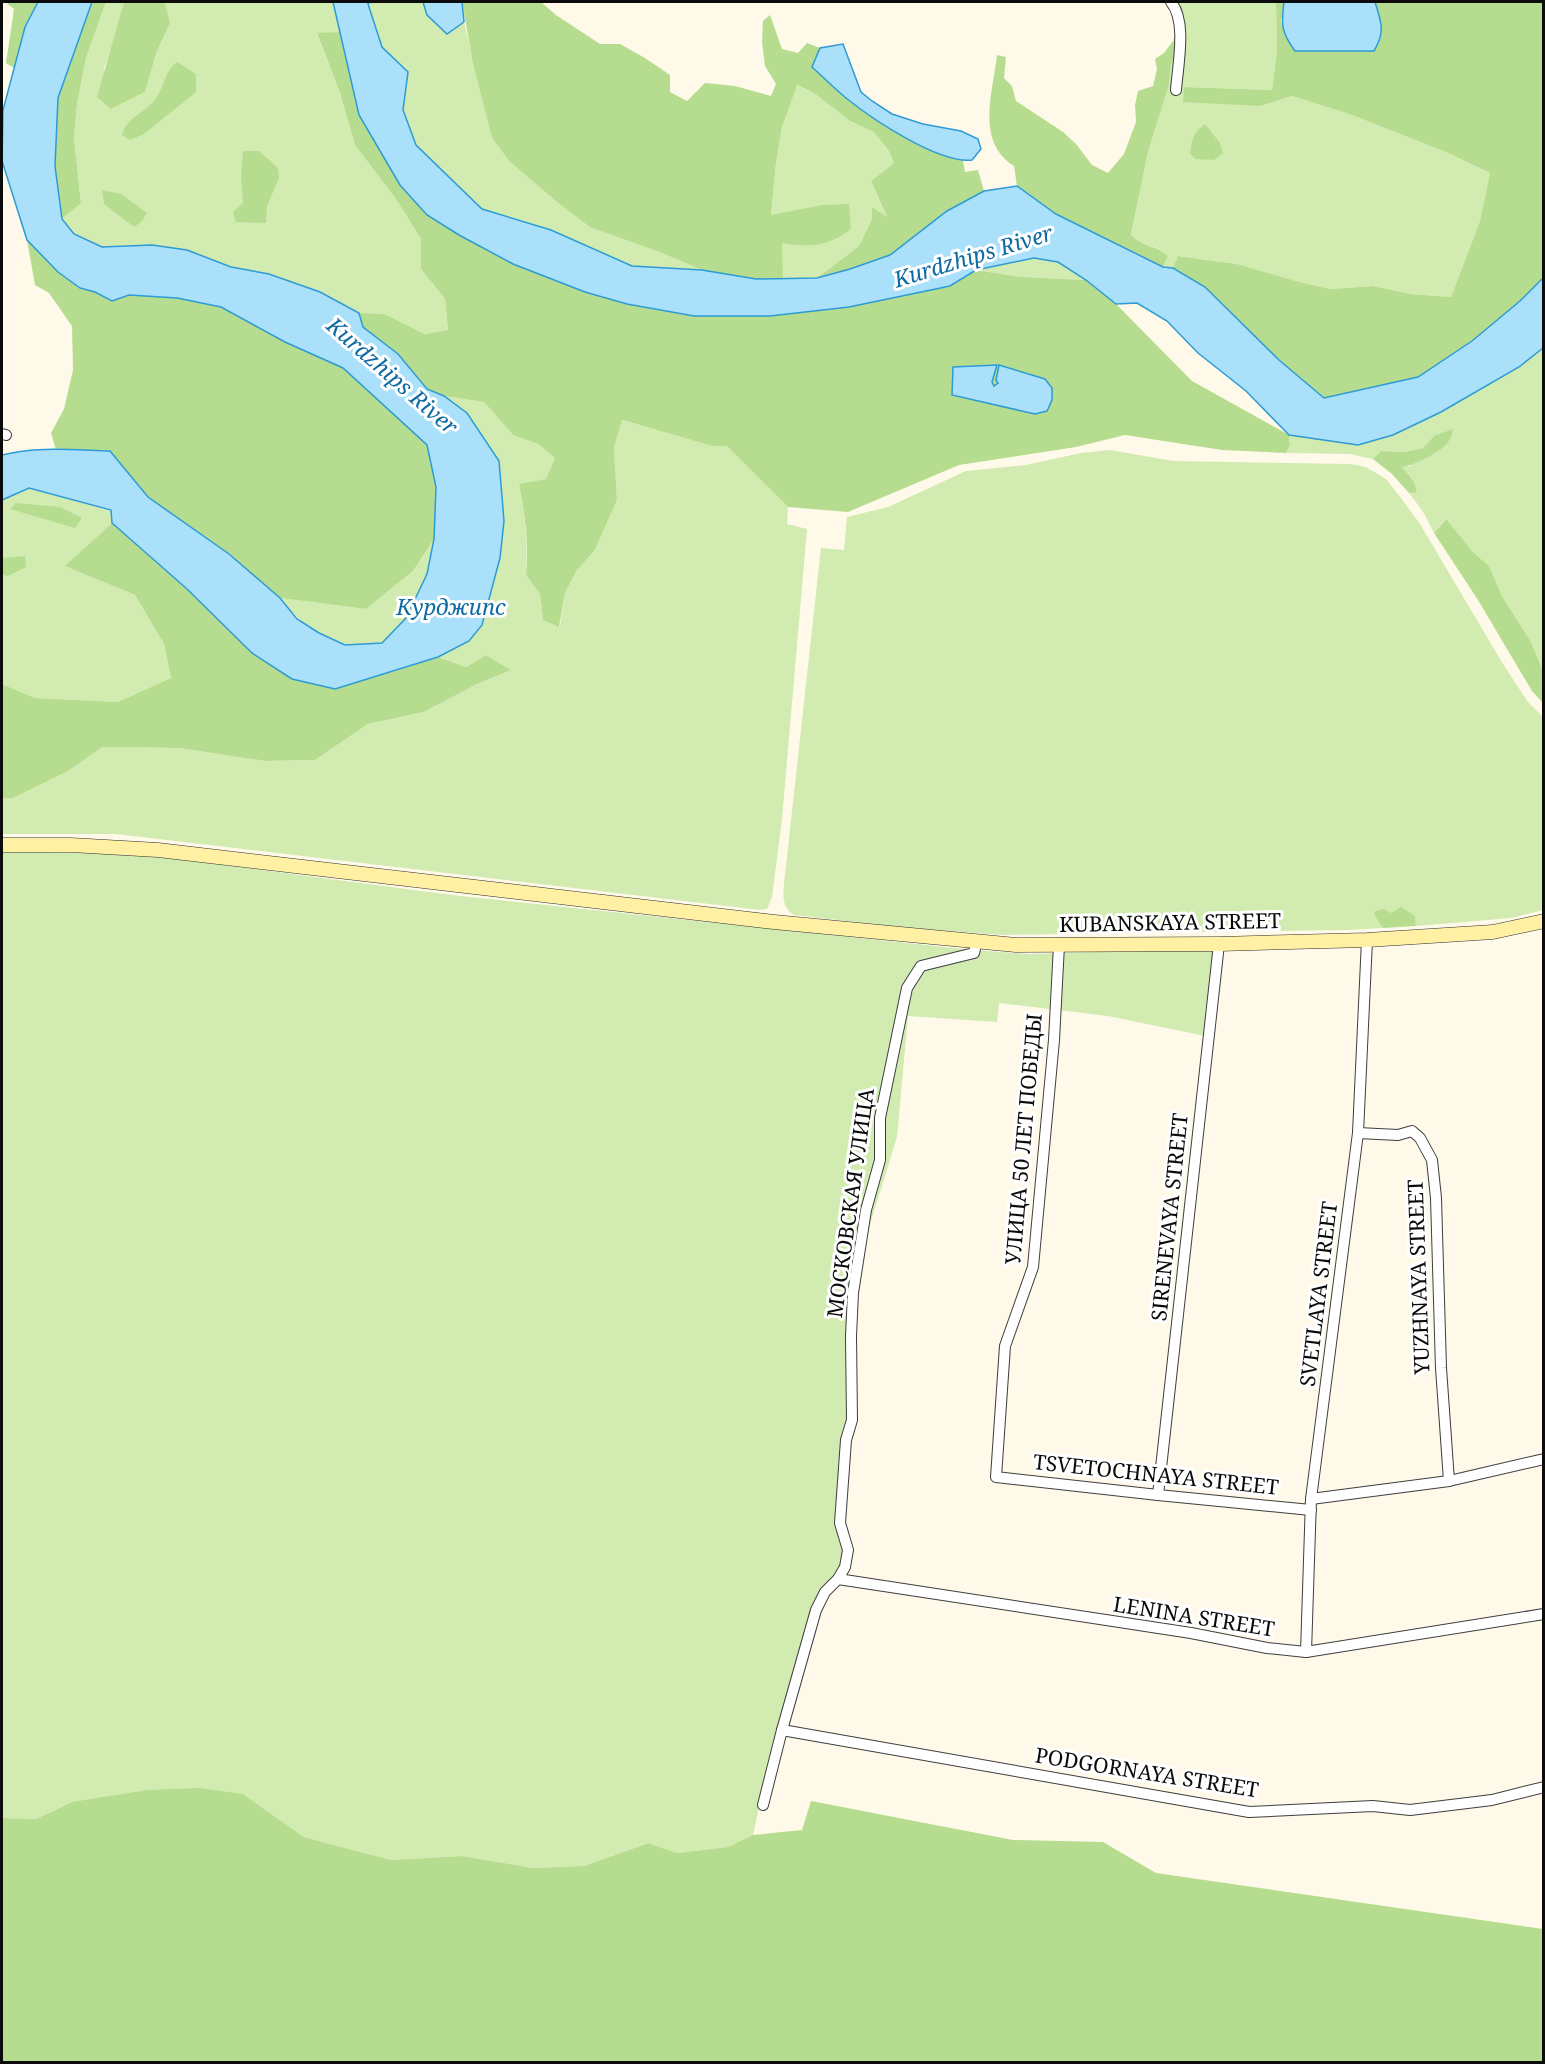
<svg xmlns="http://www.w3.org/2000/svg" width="1545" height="2064" font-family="'Noto Serif',serif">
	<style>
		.green { fill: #d2ebb1 }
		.forest { fill: #b6dd8f }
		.water { fill: #aae0fa; stroke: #2d9bd5; stroke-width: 1.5 }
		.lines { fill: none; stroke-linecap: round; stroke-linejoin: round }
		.street-casing { stroke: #3e3e3e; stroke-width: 12 }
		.secondary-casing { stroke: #2d2d2d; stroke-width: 15 }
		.street { stroke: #fff; stroke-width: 10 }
		.secondary { stroke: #fff0a4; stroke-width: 14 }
		.labels { text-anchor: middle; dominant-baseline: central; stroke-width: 6; stroke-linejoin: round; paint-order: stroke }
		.street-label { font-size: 21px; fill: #0b0b0b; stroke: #fff }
		.water-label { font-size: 22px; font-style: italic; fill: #0e6aa3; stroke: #fff }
	</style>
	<rect width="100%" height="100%" fill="#fff9e9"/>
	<g class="green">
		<polygon points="106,2 124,2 114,41 104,68 111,109 145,92 157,51 170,23 165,2 333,2 341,32 317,34 340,93 355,145 396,199 421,239 421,269 445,299 448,330 425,334 385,314 359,313 320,292 269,274 231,267 187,250 152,245 102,247 74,234 62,219 81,202 74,138 77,104 86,58"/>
		<polygon points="370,2 423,2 427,15 447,34 464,22 492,138 509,161 557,202 657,251 702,270 632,266 551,230 482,209 416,145 403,111 408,72 382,47 368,4"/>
		<path d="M1176 2H1276L1277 51 1272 90 1185 87 1260 106 1292 96 1352 115 1448 153 1490 173 1480 221 1451 297 1411 294 1373 286 1331 289 1303 283 1237 264 1179 256 1173 268 1163 267 1168 256C1157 244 1144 247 1131 236L1148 152 1169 85 1171 65 1177 47 1173 41 1181 9Z"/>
		<polygon points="796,85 814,93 850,121 874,132 889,151 894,163 871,181 887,218 873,208 872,219 859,246 817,278 783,279 781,243 794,212 771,216 776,163 782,127"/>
		<polygon points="1034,258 1058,262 1086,280 1022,277 976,270"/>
		<polygon points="1543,348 1543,671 1531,642 1502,596 1489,566 1473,552 1445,519 1434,533 1424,513 1409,493 1417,491 1401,466 1410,466 1434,436 1423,448 1403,452 1381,451 1373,459 1349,454 1286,453 1290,445 1289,435 1321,438 1393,435 1441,412 1519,367"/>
		<path d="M444 396 484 402 513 435 538 444 555 458 546 479 519 485C525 515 528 544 526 575L540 594 543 620 560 626 565 593 577 570 595 550 617 500 614 447 621 420 712 446 727 445 788 507 787 524 807 529 782 819 772 897 767 909 760 910 116 834H2V798H13L68 771 101 747 179 748 265 761 315 760 368 724 424 712 477 684 511 670 486 655 466 667 438 657 469 641 482 625 500 558 504 521 499 461 467 413Z"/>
		<path d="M1110 450 1173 461 1351 464 1366 467 1386 479 1401 498 1420 524 1503 664 1528 702 1543 717V910L1511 918 1416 926 1415 916 1391 913 1376 918 1383 928 1347 930 1003 935 899 927 794 915C782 907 783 897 784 884L821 548 844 550 847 517 888 507 966 471 1026 465 1081 453Z"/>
		<polygon points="29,488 111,511 112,523 66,566 135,595 164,644 171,678 118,702 35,698 2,684 2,500"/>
		<path d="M434 539 427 574 406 618 382 643C371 643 355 647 344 644 317 639 296 618 280 598L366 609 413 571Z"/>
		<polygon points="2,852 133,853 452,895 963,949 1029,954 1215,948 1205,1036 1108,1016 999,1003 997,1022 908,1016 897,1137 867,1234 846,1362 849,1385 849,1423 838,1461 844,1549 838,1575 826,1583 813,1603 761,1799 753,1835 728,1847 677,1853 647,1843 584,1866 533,1868 462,1856 391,1860 304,1837 243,1794 72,1802 36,1819 2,1818"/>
	</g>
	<g class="forest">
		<polygon points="5,2 38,2 25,27 14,68 6,63 14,9"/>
		<polygon points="92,2 106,2 86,58 77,104 74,138 81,203 62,219 55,166 58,98"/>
		<polygon points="124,2 165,2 170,23 157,51 145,92 111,109 97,97"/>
		<path d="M462 2H541L556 15 600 44H620L645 58 670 75V92L687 101 705 83 735 86 771 96 776 84 765 66 762 42 763 21 770 15 782 49 798 53 807 43 820 48 812 67 846 98 889 127 926 149 963 161 965 172 978 170 984 191 947 211 890 255 850 269 817 278 859 246 872 219V207L887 217 871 181 894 163 889 151 874 132 850 121 814 93 797 85 782 127 776 163 771 215 823 205 849 204 851 229C829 246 809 248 782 243L783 279H756L702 270 657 251 590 227 557 202 509 161 492 138 473 63Z"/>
		<polygon points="1276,2 1284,2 1281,22 1295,51 1374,50 1382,29 1375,2 1543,2 1543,278 1520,301 1472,341 1418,377 1324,398 1279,360 1205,288 1173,268 1178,256 1237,264 1303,283 1331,289 1373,286 1411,294 1451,297 1480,221 1490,173 1448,153 1352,115 1292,96 1260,106 1183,102 1184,87 1272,90 1277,51"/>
		<path d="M341 32 350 72 459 235 513 264 585 292 627 304 695 316H770L849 307 950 286 976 270 1022 277 1086 280 1116 304 1192 381 1289 435 1290 445 1286 453 1222 450 1125 435 1076 447 959 465 848 512 788 507 727 446H712L622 420 614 447 617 500 595 550 577 570 565 593 559 627 543 620 540 594 526 575C529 544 525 515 519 484L546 479 555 458 538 444 513 435 484 402 444 396 427 389 398 354 363 327 359 313 385 314 425 334 448 330 445 299 421 269V239L396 199 355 145 340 93 317 33Z"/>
		<path d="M1173 41 1177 47 1171 65 1169 85 1148 152 1131 235C1144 248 1156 244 1168 256L1163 267 1056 214 1017 186 1014 166C975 142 993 92 997 55L1006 57 1004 78 1012 86 1016 101 1063 132 1076 144 1092 165 1108 173 1124 154 1136 122 1135 105 1138 91 1153 86 1157 69 1155 59 1164 53Z"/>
		<path d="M177 62 196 74V92L144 134 130 140 122 135C128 115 145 114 156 98 165 86 164 71 177 62Z"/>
		<path d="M1205 124 1220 143 1223 153 1214 160 1195 159 1190 153C1192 139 1193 133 1205 124Z"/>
		<polygon points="243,151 259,151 278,168 279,178 267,206 266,223 236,222 233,212 243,203 241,177"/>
		<polygon points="102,190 121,194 147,213 142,221 134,227 104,204"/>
		<polygon points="27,240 58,272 80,289 95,292 112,301 129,295 177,298 221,307 285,342 343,368 427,445 436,487 434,539 413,571 366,609 280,598 229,554 148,497 110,451 56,450 51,433 64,409 73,370 72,326 49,293 35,285"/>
		<path d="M1453 429C1452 432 1452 436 1450 439 1444 451 1415 465 1402 467L1414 482 1417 492 1409 493 1392 474 1373 459 1381 451 1403 452 1423 448 1434 436Z"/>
		<polygon points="16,503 60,507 82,518 75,528 10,509"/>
		<polygon points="1446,519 1473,552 1489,566 1502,596 1531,642 1543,671 1543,703 1532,691 1478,600 1434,533"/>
		<polygon points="112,523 187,589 389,673 438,657 466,667 486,655 511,670 477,684 424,712 368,724 315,760 265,761 179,748 102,747 68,771 13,798 2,798 2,684 35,698 118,702 171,678 164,644 135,595 65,566"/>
		<polygon points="25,556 26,567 8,576 2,574 2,558"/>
		<polygon points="1401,907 1415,916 1416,926 1383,928 1376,918 1374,912 1383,909 1391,913"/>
		<polygon points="199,1788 243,1794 304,1837 391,1860 462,1856 533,1868 584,1866 648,1843 677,1853 728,1847 753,1835 802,1830 811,1801 1013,1840 1103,1842 1156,1873 1543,1929 1543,2062 2,2062 2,1818 36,1819 72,1802 148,1790"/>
	</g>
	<g class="water">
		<path d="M38 2H92L58 98 55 166 62 219 74 234 102 247 152 245 187 250 231 267 269 274 320 292 359 313 363 327 398 354 427 389 444 396 467 413 499 461 504 521 500 558 482 625 469 641 438 657 335 689 292 679 252 653 187 589 112 523 111 510 29 488 2 500V455C36 446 74 450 110 451L148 497 229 554 280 598 297 619 319 633 345 645 382 643 406 618 427 574 434 539 436 487 427 445 343 368 285 342 221 307 177 298 129 295 112 301 95 292 80 288 58 272 27 240 2 161 3 110 25 27Z"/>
		<polygon points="333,2 370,2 368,4 382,47 408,72 403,110 416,145 482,209 551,230 632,266 702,270 756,279 817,278 850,269 890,255 947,211 984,191 1017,186 1056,214 1163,267 1173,268 1205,287 1279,360 1324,398 1418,377 1472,341 1520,301 1543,278 1543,348 1519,367 1441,412 1393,435 1358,445 1289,435 1246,391 1198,353 1167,321 1137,303 1116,304 1086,280 1058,262 1034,258 976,270 950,286 849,307 770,316 694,316 627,304 585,292 513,264 459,235 427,215 400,185 359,115"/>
		<polygon points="423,2 462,2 464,22 447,34 427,15"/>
		<path d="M1284 2H1375C1381 22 1386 31 1374 51H1295C1281 32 1281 24 1284 2Z"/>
		<path d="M843 44 861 92 872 101 892 114 923 124 961 131 978 139 981 149 972 160C939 164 872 119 846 98 834 88 823 77 812 67L820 48Z"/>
		<polygon points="997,365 992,382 994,386 998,383 996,380 999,365 1045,379 1052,388 1052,400 1047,411 1035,414 952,395 953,367"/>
	</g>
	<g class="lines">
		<g class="street-casing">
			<g id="street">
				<path d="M1171 2C1187 21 1178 64 1176 90"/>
				<polyline points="2,434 6,435"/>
				<polyline points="1059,945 1054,1040 1033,1267 1005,1346 996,1477 1158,1495 1311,1510"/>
				<polyline points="1358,1133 1398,1135 1412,1131 1420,1138 1432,1160 1436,1198 1441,1368 1449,1481"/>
				<polyline points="1158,1495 1219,944"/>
				<polyline points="1311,1499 1449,1481 1544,1459"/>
				<polyline points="838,1579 1191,1633 1267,1648 1306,1652 1544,1614"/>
				<polyline points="1306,1652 1311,1499 1358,1133 1367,940"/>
				<polyline points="782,1730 1249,1812 1373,1806 1410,1810 1492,1800 1544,1787"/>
				<polyline points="763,1805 782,1730 816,1610 825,1592 838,1579 845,1567 848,1550 840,1523 846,1440 852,1420 851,1336 853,1293 866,1210 880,1160 880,1118 907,988 921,966 974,953 977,941"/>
			</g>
		</g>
		<g class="secondary-casing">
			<polyline id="secondary" points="2,845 71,845 158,850 774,922 1016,945 1219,944 1367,940 1493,932 1544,921"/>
		</g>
		<use href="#street" class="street"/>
		<use href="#secondary" class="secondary"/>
	</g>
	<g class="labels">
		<g class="street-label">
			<text transform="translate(1170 922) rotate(-1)">KUBANSKAYA STREET</text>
			<text transform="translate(1023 1139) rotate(-85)">УЛИЦА 50 ЛЕТ ПОБЕДЫ</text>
			<text transform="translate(850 1203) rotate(-82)">МОСКОВСКАЯ УЛИЦА</text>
			<text transform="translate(1169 1217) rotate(-84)">SIRENEVAYA STREET</text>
			<text transform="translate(1418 1277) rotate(-92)">YUZHNAYA STREET</text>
			<text transform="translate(1318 1294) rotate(-83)">SVETLAYA STREET</text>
			<text transform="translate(1156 1474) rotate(6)">TSVETOCHNAYA STREET</text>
			<text transform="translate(1194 1616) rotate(9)">LENINA STREET</text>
			<text transform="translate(1147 1772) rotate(9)">PODGORNAYA STREET</text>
		</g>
		<g class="water-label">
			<text transform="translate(973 255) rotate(-17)">Kurdzhips River</text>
			<text transform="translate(393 375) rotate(41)">Kurdzhips River</text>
			<text x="451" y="606">Курджипс</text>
		</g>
	</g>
	<rect width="1545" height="2064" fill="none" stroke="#0b0b0b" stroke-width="6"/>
</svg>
